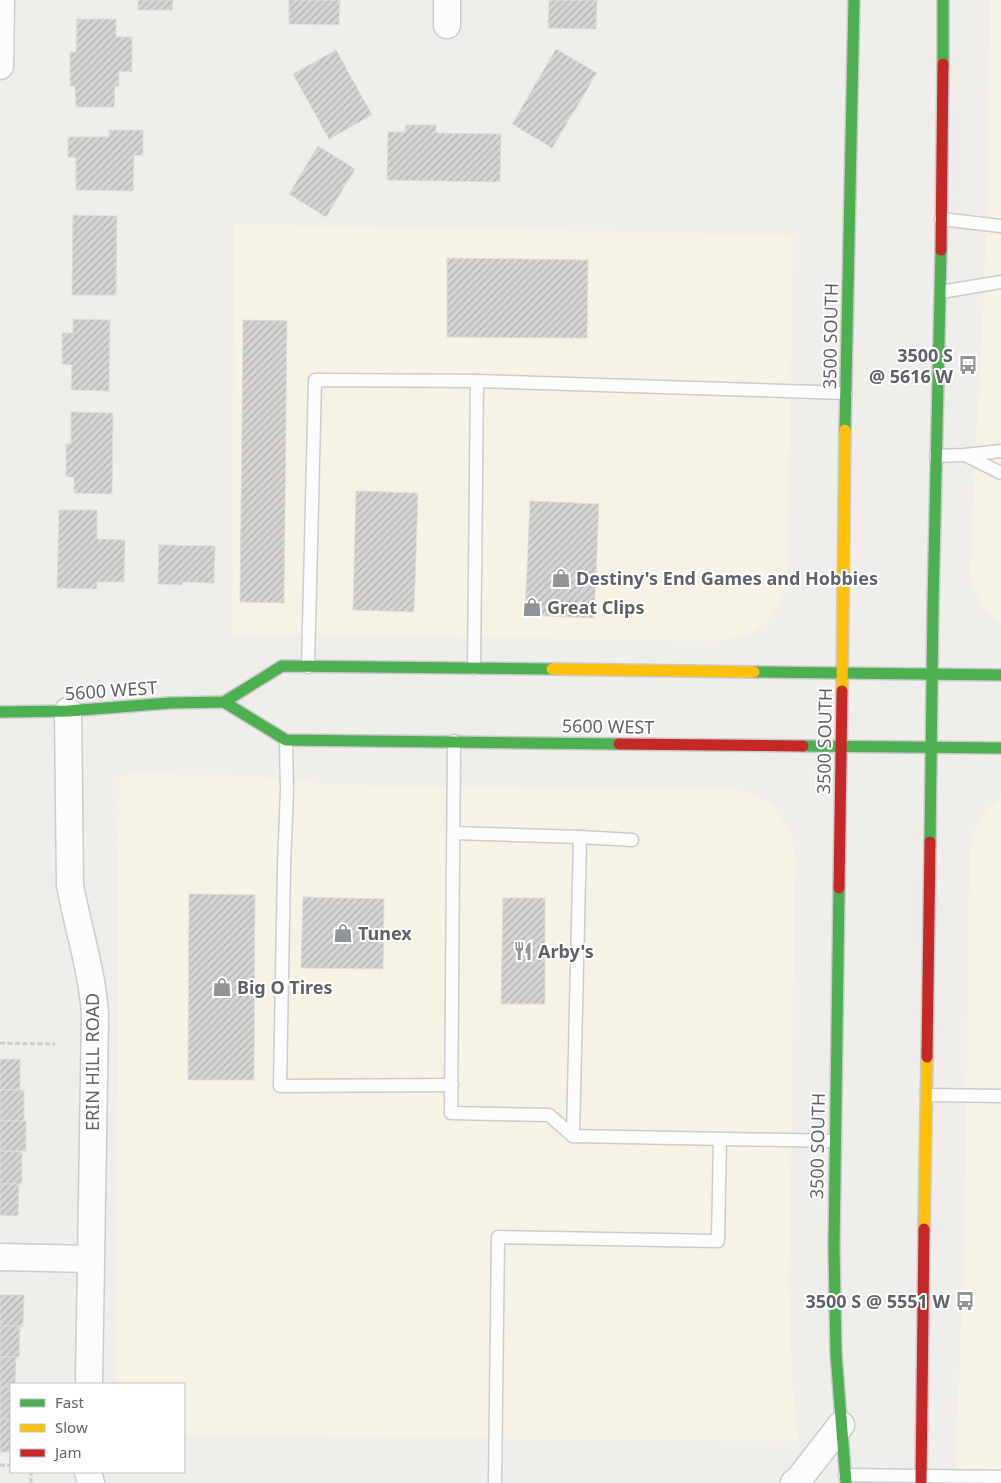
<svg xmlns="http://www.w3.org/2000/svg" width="1001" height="1483" font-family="'Noto Sans',sans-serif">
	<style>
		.commercial { fill: #f7f3e4 }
		.building { fill: url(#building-hatch); stroke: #deddd9 }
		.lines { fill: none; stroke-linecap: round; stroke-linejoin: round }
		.lane-casing { stroke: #cbcccc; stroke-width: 15 }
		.street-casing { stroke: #cbcccc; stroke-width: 29 }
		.fast-casing { stroke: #cacacb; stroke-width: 14 }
		.slow-casing { stroke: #cacacb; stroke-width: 14 }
		.jam-casing { stroke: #cacacb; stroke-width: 14 }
		.path { stroke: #cacfcc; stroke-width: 3; stroke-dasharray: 5 2.5; stroke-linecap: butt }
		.lane { stroke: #fdfcfc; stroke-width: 12 }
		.street { stroke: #fdfcfc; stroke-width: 26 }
		.fast { stroke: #4caf50; stroke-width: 11 }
		.slow { stroke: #ffc107; stroke-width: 11 }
		.jam { stroke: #c62828; stroke-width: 11 }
		.labels { text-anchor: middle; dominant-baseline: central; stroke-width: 4; stroke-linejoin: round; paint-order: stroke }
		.street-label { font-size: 18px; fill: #5f6368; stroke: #fff }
		.poi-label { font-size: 18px; font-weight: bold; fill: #5f6368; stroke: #fff; text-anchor: start }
	</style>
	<defs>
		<pattern id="building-hatch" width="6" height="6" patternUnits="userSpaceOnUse" patternTransform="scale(1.25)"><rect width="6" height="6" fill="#d6d5d3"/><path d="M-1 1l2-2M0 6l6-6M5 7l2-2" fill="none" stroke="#b1b0af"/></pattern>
	</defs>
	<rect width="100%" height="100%" fill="#efeeea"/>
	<g class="commercial">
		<polygon points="990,0 1001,0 1001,622 984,607 974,588 970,573 987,226"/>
		<polygon points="234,224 793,235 787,578 783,595 768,620 754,631 740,637 718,641 232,634"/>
		<polygon points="136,774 255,776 328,785 729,789 752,794 773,806 788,828 791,836 795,856 789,1281 791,1365 798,1441 184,1436 184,1384 116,1384 119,777"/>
		<polygon points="1001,798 1001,1483 955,1483 956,1442 964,1274 970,851 974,832 980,819 990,807"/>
	</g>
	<g class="building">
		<polygon points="138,0 173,0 172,10 138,10"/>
		<polygon points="289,0 340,0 339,25 289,24"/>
		<polygon points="549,0 597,0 596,29 548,28"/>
		<polygon points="77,19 116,19 116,37 132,37 132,72 119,71 119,86 115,86 114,107 76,107 75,86 70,86 70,52 76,52"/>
		<polygon points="556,49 597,73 552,148 512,124"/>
		<polygon points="336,50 372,115 329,139 293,74"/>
		<polygon points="406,125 436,125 436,133 501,134 500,182 387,180 388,132 405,132"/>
		<polygon points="109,130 143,130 143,156 134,155 133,191 76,190 76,158 68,157 68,137 109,137"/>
		<polygon points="318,146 355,169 326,217 289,194"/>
		<polygon points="73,215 117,216 116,295 72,295"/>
		<polygon points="447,258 588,260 587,338 447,337"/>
		<polygon points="73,319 110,320 109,391 71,390 72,365 62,364 62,333 73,333"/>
		<polygon points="243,320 287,321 284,603 240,602"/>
		<polygon points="71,412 113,413 112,494 74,493 74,477 66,477 66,444 71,444"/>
		<polygon points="356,491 418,493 414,612 353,610"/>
		<polygon points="530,501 599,504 594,618 525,615"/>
		<polygon points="59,510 97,510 97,539 125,540 124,582 97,582 97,589 57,588"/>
		<polygon points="159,545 215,546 214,583 182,582 182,585 158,584"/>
		<polygon points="189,894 255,895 254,1080 188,1080"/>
		<polygon points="303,897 384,899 383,969 301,968"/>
		<polygon points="503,898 545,898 545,1004 501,1004"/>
		<rect x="0" y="1059" width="20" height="31"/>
		<rect x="0" y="1090" width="24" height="31"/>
		<rect x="0" y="1121" width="26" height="30"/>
		<polygon points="0,1151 22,1152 22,1184 0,1184"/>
		<polygon points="0,1184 19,1184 18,1216 0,1215"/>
		<polygon points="0,1295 24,1295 23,1327 0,1326"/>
		<polygon points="0,1326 20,1326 19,1357 0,1357"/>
		<polygon points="0,1357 16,1357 15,1384 11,1384 11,1387 0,1387"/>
		<rect x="0" y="1387" width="11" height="32"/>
		<rect x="0" y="1419" width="11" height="33"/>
	</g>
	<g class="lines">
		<g class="lane-casing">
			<g id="lane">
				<polyline points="941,219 1001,226"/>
				<polyline points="941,292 1001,282"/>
				<polyline points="965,455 1001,473"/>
				<polyline points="936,456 965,455 1001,451"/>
				<polyline points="308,667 315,380 477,381 846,393"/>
				<polyline points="474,668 477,381"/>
				<polyline points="286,740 287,791 284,866 280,1086 452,1085"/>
				<polyline points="454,741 451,1113 549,1115 573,1136 835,1141"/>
				<polyline points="454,833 580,837 632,840"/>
				<polyline points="927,1095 1001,1096"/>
				<polyline points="573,1136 580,837"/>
				<polyline points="845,1475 1001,1477"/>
				<polyline points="495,1483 498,1237 718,1241 720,1139"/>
			</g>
		</g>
		<g class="street-casing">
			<g id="street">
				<polyline points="447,25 447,0"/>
				<polyline points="0,66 1,0"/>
				<path d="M68 711 70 885C78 929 92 970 95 1014L89 1384"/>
				<polyline points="0,1257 90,1259"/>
				<polyline points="88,1472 91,1483"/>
				<polyline points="794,1483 799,1479 841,1425"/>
			</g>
		</g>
		<g class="fast-casing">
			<g id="fast">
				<polyline points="943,64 943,0"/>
				<polyline points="845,430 854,0"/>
				<polyline points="754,672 1001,675"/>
				<polyline points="224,702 286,740 619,744"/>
				<polyline points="0,712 68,711 170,703 224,702 282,666 552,669"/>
				<polyline points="803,746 1001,748"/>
				<polyline points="930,842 933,605 941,250"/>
				<polyline points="839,888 834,1247 836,1354 846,1483"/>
			</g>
		</g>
		<g class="slow-casing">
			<g id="slow">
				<polyline points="552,669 754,672"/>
				<polyline points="842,691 845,430"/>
				<polyline points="924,1229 927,1057"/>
			</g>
		</g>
		<g class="jam-casing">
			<g id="jam">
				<polyline points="941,250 943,64"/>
				<polyline points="619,744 803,746"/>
				<polyline points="839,888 842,691"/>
				<polyline points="927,1057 930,842"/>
				<polyline points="921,1483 924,1229"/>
			</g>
		</g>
		<g class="path">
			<polyline points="0,1043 55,1044"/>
			<polyline points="0,1465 11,1465"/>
			<polyline points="31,1483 31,1472"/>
		</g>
		<use href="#lane" class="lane"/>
		<use href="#street" class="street"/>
		<use href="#fast" class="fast"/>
		<use href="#slow" class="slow"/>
		<use href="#jam" class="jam"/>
	</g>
	<defs>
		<g id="bus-bare" transform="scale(1.5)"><path d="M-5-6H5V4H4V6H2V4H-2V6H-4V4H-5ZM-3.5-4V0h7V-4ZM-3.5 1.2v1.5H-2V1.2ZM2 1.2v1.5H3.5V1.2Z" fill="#919496" stroke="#fff" stroke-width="2.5" paint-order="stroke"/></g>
		<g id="shop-bare" transform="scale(1.5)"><path d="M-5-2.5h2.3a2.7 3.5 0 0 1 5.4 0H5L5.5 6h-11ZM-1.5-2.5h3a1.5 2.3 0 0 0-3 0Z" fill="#919496" stroke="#fff" stroke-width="2.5" paint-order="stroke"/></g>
		<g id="restaurant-bare" transform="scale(1.5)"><path d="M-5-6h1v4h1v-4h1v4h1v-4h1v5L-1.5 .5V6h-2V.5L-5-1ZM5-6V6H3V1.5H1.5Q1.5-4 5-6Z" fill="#919496" stroke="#fff" stroke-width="2.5" paint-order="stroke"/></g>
	</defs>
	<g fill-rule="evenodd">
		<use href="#bus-bare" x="968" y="365"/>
		<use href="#shop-bare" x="561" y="578"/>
		<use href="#shop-bare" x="532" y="607"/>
		<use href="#shop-bare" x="343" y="933"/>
		<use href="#restaurant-bare" x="523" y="951"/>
		<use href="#shop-bare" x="222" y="987"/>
		<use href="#bus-bare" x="965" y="1301"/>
	</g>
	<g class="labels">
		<g class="street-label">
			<text transform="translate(830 336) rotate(-89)">3500 SOUTH</text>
			<text transform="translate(111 690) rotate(-4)">5600 WEST</text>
			<text transform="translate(608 726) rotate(1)">5600 WEST</text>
			<text transform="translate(824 741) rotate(-89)">3500 SOUTH</text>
			<text transform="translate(92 1062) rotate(-90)">ERIN HILL ROAD</text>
			<text transform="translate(817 1146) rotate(-89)">3500 SOUTH</text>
		</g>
		<g class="poi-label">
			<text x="953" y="355" text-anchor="end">3500 S<tspan x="953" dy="21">@ 5616 W</tspan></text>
			<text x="576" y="578">Destiny's End Games and Hobbies</text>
			<text x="547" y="607">Great Clips</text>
			<text x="358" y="933">Tunex</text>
			<text x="538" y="951">Arby's</text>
			<text x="237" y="987">Big O Tires</text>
			<text x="950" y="1301" text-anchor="end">3500 S @ 5551 W</text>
		</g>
	</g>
	<rect x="10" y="1383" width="175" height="90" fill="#ffffff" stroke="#bfc1c3"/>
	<rect x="20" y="1399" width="25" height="8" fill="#4caf50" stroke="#bfc1c3"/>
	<text x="55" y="1408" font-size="15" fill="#5f6368">Fast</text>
	<rect x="20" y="1424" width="25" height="8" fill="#ffc107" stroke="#bfc1c3"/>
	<text x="55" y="1433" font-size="15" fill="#5f6368">Slow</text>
	<rect x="20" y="1449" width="25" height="8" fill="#c62828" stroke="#bfc1c3"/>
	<text x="55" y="1458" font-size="15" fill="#5f6368">Jam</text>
</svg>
